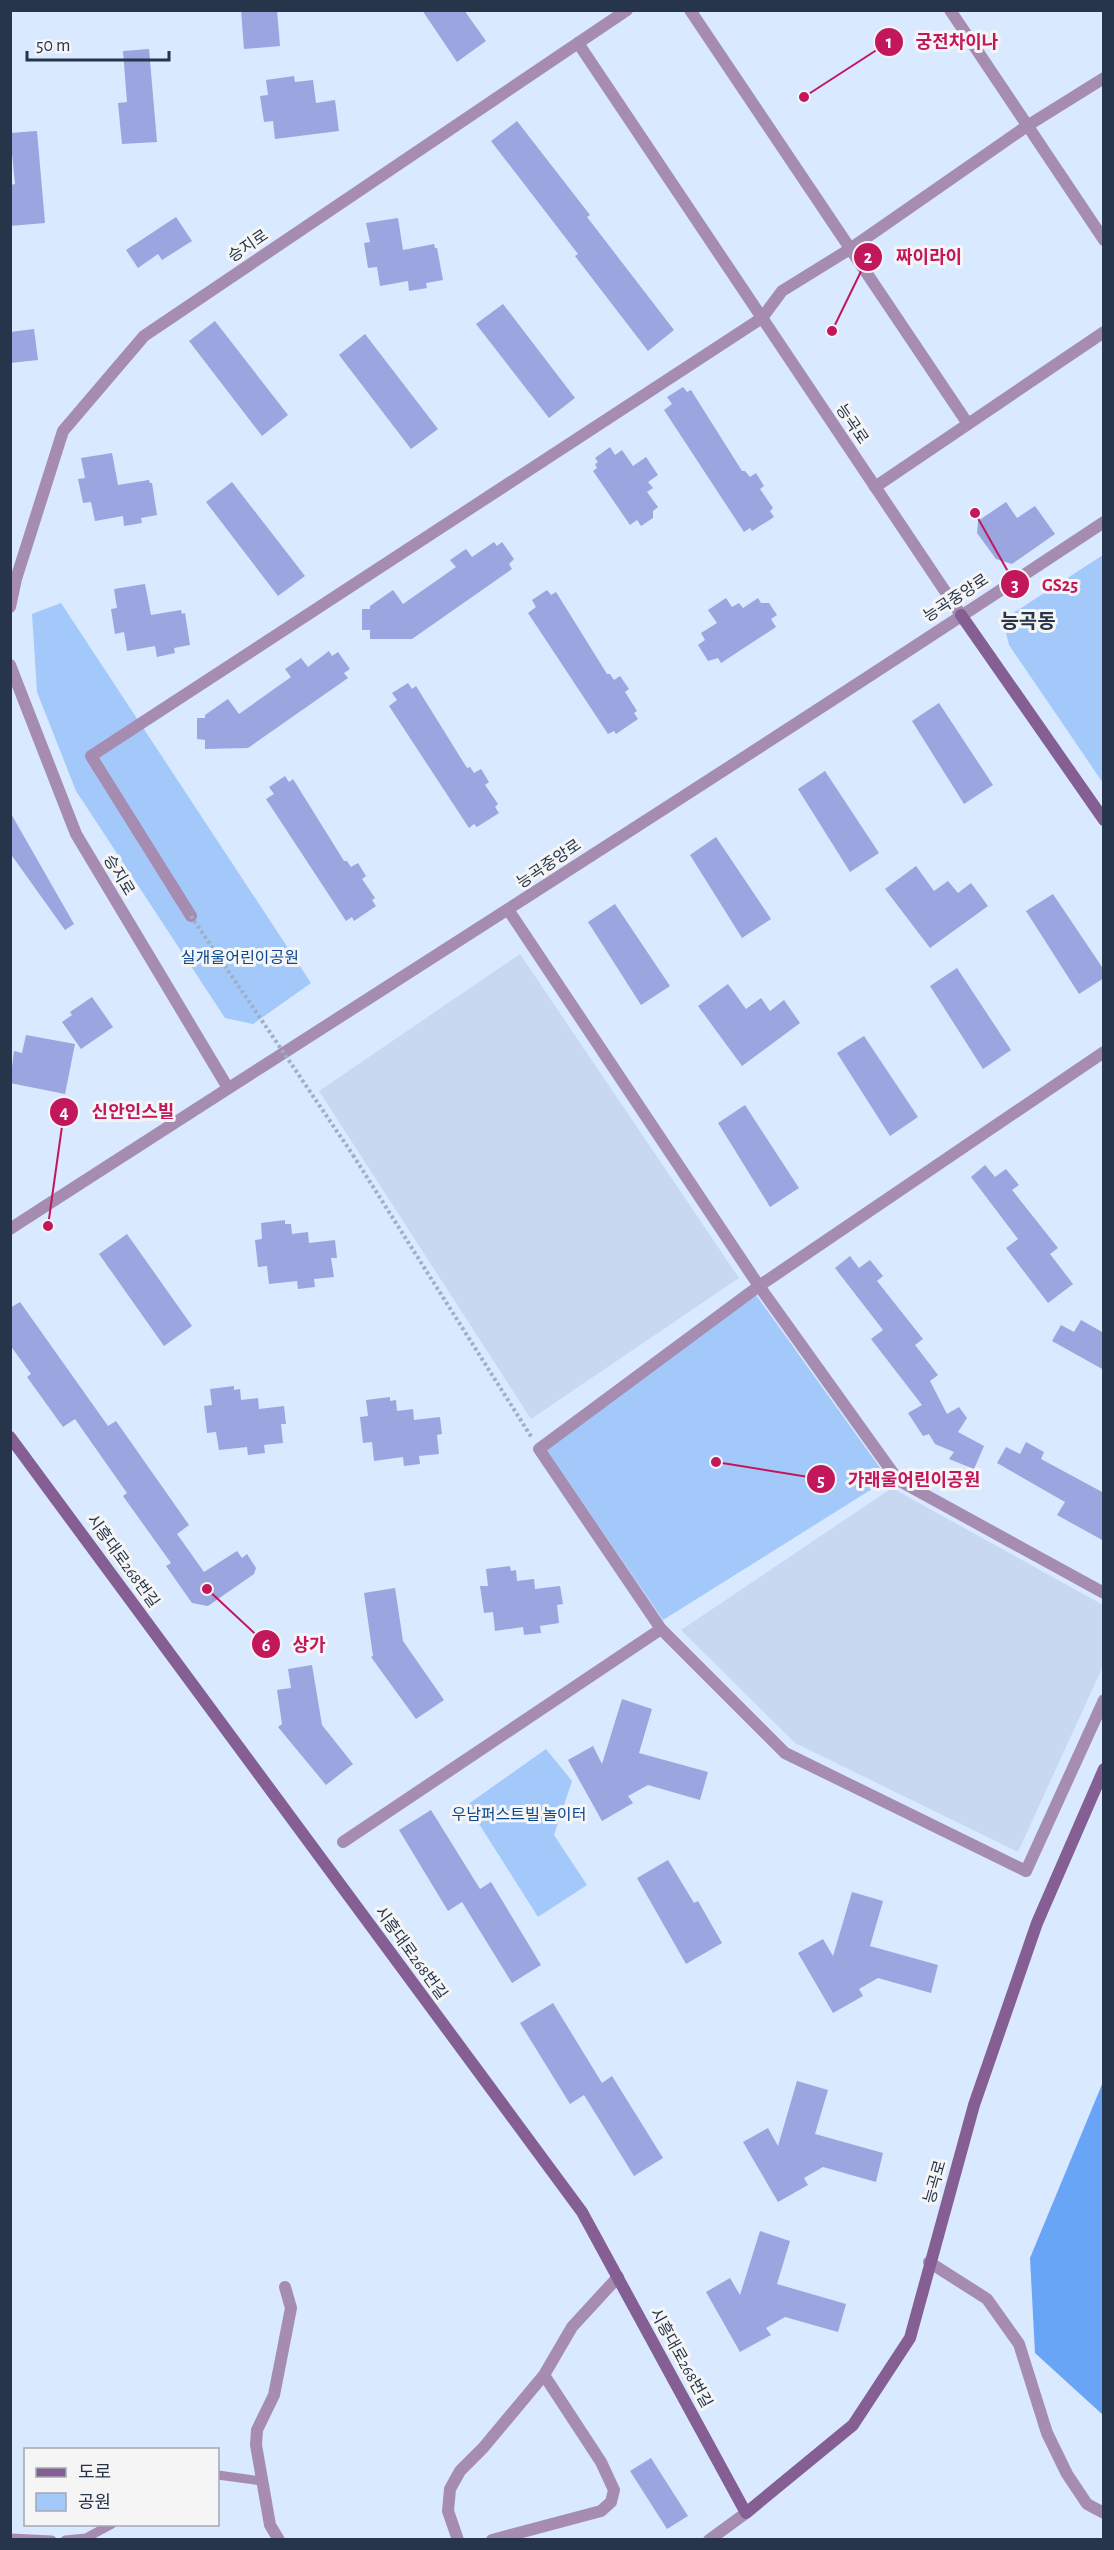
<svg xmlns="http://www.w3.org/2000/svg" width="1114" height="2550" font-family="'Alegreya Sans','Noto Sans KR',sans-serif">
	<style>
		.built { fill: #c7d8f0 }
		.green { fill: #a3c9fb }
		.forest { fill: #69a5f6 }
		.building { fill: #9ba5df }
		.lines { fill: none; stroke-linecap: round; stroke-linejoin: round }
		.path { stroke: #9fafc5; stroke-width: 4; stroke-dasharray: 3 3; stroke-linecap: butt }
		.service { stroke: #a68cb0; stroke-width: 9 }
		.pedestrian { stroke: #a68cb0; stroke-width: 12 }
		.minor { stroke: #a68cb0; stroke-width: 12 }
		.tertiary { stroke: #a68cb0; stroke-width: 12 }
		.secondary { stroke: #855f94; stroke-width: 12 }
		.path-bridge { stroke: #9fafc5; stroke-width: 4; stroke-dasharray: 3 3; stroke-linecap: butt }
		.labels { text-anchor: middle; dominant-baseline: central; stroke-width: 6; stroke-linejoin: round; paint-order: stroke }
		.street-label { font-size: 16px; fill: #26354a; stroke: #f5f5f5 }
		.park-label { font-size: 16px; fill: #0b488f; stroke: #f5f5f5 }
		.quarter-label { font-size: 20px; font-weight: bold; fill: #26354a; stroke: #f5f5f5 }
		.leader { fill: none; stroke: #c2185b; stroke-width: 2 }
		.callout-dot { fill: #c2185b; stroke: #f5f5f5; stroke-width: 2 }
		.mark-label { font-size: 18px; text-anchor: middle; font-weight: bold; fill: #fff }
		.callout-label { font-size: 18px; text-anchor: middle; font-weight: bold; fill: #c2185b; stroke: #f5f5f5; stroke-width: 6; stroke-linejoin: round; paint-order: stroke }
	</style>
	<rect width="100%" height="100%" fill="#d9e9ff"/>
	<g class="built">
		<polygon points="520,954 739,1278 531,1419 319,1091"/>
		<polygon points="892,1488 1103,1605 1103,1666 1018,1852 795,1743 681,1630"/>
	</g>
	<g class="green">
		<polygon points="1103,555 1103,783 1009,645 1005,629 1007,617"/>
		<polygon points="61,603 311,983 253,1024 225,1018 76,791 37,692 32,614"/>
		<polygon points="756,1295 888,1479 663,1620 544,1446"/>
		<polygon points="546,1749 572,1781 554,1835 587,1885 538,1917 467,1805"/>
	</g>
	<polygon class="forest" points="1103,2082 1103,2415 1035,2353 1030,2258"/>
	<g class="building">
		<polygon points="241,10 277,10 280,46 244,49"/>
		<polygon points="422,10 464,10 486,41 457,62"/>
		<polygon points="149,49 157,142 122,144 118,103 127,102 123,51"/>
		<polygon points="294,76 295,82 313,80 316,103 335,100 339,131 275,139 273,121 264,122 260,96 268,95 266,80"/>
		<polygon points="517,121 590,215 587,217 674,330 648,351 575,256 578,254 491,141"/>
		<polygon points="37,131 45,223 10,226 10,185 15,184 10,133"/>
		<polygon points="176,217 192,241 162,260 158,254 138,268 126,250"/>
		<polygon points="398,218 403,250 434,244 435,248 437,248 443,280 426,283 427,288 409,291 408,281 380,286 377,267 368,268 364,243 370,242 366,223"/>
		<polygon points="503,304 575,398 549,418 476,324"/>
		<polygon points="215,321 288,415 262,436 189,341"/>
		<polygon points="34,329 38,360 10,363 10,332"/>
		<polygon points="365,334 438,429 411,449 339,355"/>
		<polygon points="683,387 687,392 691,390 742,471 745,471 750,477 756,473 764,486 760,489 773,508 770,511 774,517 752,531 750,528 744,532 664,410 672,404 667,397"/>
		<polygon points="610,447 615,455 622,450 633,466 646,457 658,475 648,482 653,488 647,492 658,507 653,511 653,518 641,526 637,520 630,525 593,471 597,468 595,464 598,462 595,458"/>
		<polygon points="112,453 118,485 149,480 150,483 152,483 157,515 141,518 142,523 124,526 123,516 95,521 91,502 83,503 78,479 85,478 81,458"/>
		<polygon points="232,482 305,576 278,596 206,502"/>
		<polygon points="1006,502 1017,518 1035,506 1055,534 1012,564 996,559 977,533 978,521"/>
		<polygon points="494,542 497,546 502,542 514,559 509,564 512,569 412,639 370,639 370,630 362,630 362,609 370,609 370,606 393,590 403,604 456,567 450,560 466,549 472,557"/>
		<polygon points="145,584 151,615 181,610 182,614 185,613 190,645 174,648 175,653 157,657 155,646 127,651 124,632 115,634 111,609 117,608 114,589"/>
		<polygon points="547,590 551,595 556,592 607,674 610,674 614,680 620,676 629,689 625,692 637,711 634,713 638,719 616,734 614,731 608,734 528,613 536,607 532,600"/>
		<polygon points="726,598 732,607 739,603 743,608 758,598 761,603 769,603 777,615 771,619 776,627 721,663 718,658 708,661 698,645 705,640 701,633 717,623 708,610"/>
		<polygon points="329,651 332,656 338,652 350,669 344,673 348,678 248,748 205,749 205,740 197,739 197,718 205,718 205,715 228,699 239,714 291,677 285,669 301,658 308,667"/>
		<polygon points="408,683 412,689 416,686 467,768 470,767 474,773 481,769 489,782 485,785 498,804 495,807 499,813 477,827 474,824 469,828 389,706 397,700 392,693"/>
		<polygon points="939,703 993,785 964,804 912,721"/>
		<polygon points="825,771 879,853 850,872 798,789"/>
		<polygon points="285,776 289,782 293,779 344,861 347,861 351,867 358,863 366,876 362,879 375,898 372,900 376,906 354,921 352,917 346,921 266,799 274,794 269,787"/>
		<polygon points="10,812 74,924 65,930 10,853"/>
		<polygon points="716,837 771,919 742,938 690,855"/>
		<polygon points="916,866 934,891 948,881 958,893 971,883 988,906 930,948 885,889"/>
		<polygon points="1053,894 1104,970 1104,978 1079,994 1026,911"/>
		<polygon points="615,904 670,986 641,1005 588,922"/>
		<polygon points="957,968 1011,1050 983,1069 930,986"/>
		<polygon points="728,984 746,1009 761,998 770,1011 784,1000 800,1023 742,1066 698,1006"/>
		<polygon points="92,997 113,1027 81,1049 62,1022 72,1015 70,1012"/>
		<polygon points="26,1035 75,1044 65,1094 10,1083 14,1051 22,1053"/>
		<polygon points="864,1036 918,1117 890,1136 837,1053"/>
		<polygon points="745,1105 799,1188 770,1207 718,1123"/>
		<polygon points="985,1165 995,1177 1006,1169 1019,1185 1012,1190 1058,1248 1050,1254 1073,1284 1048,1303 1006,1248 1018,1239 971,1177"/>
		<polygon points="285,1220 285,1224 291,1224 292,1234 308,1232 309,1243 335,1240 337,1258 331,1258 334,1277 314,1279 315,1287 298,1289 297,1281 269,1284 267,1266 258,1267 255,1240 262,1239 261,1223"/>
		<polygon points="127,1234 192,1326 164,1346 99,1254"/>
		<polygon points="850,1256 859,1268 870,1260 883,1276 877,1281 923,1339 915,1345 938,1375 930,1381 947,1414 959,1407 967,1418 958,1432 984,1446 974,1469 949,1459 954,1452 935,1444 929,1434 923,1436 908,1413 922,1405 871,1339 883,1330 835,1268"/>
		<polygon points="20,1302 108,1426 116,1421 189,1525 177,1534 204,1572 237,1551 242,1558 247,1554 256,1568 254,1574 208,1606 192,1603 166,1566 171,1563 123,1496 127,1493 75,1419 63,1427 27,1377 31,1374 10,1345 10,1308"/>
		<polygon points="1081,1320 1104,1333 1104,1370 1052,1341 1061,1325 1074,1332"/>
		<polygon points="234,1386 234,1390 240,1389 241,1400 258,1398 259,1409 284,1406 286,1424 281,1424 283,1443 264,1445 265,1453 248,1455 247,1447 219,1450 216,1432 207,1433 204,1406 212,1405 210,1389"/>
		<polygon points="390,1397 390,1401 396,1400 397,1411 413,1409 414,1420 440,1417 442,1434 437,1435 439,1454 419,1456 420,1464 404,1466 403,1457 374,1461 372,1442 363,1443 360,1417 368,1416 366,1400"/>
		<polygon points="1026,1442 1044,1452 1041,1459 1104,1493 1104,1541 1057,1515 1065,1502 997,1463 1006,1447 1020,1454"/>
		<polygon points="510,1566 511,1571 516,1570 517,1581 534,1579 535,1589 560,1586 563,1604 557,1605 559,1623 540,1626 541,1633 524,1635 523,1627 495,1631 493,1612 484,1613 480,1586 488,1586 486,1569"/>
		<polygon points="395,1588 403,1641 444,1700 416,1719 371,1657 373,1656 364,1593"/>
		<polygon points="312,1665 322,1725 353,1764 326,1785 278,1727 282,1724 277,1690 291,1688 288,1669"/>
		<polygon points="622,1699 652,1709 639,1753 708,1772 700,1800 648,1785 628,1796 633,1803 602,1821 568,1760 593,1746 602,1764"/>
		<polygon points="431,1810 480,1889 491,1882 541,1965 512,1983 462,1902 448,1911 399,1830"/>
		<polygon points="668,1860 694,1903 698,1901 722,1943 686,1964 637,1878"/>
		<polygon points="852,1892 883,1901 870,1946 938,1965 931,1993 878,1978 859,1989 863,1996 833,2013 798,1953 823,1939 833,1956"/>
		<polygon points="553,2003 602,2083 612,2076 663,2158 634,2176 584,2095 570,2104 520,2023"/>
		<polygon points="797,2081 828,2090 815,2134 883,2153 876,2182 823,2167 804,2178 808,2185 778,2202 743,2142 768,2128 778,2146"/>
		<polygon points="760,2231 790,2241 777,2284 846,2304 838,2332 785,2317 766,2328 771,2335 740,2352 706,2292 730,2278 740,2295"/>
		<polygon points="651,2458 688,2516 667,2529 630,2471"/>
	</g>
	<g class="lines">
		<polyline class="path" points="353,1155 532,1438"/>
		<g class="service">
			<polyline points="218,2475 262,2481"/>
			<polyline points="10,2538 52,2540"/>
			<polyline points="65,2540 86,2538 112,2524"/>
		</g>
		<g class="pedestrian">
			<polyline points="509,911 759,1286 898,1480 1104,1593"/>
			<polyline points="191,916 91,756 762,318 782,291 850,249 1027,126 1104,78"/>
			<polyline points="661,1629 785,1753 1026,1871 1104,1700"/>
			<polyline points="343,1842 661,1629 539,1449 759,1286 1104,1052"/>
		</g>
		<g class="minor">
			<polyline points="690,10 968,424"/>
			<polyline points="950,10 1104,240"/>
			<polyline points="875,487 1104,332"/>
			<polyline points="929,2262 987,2299 1019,2344 1047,2433 1067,2474 1087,2504 1104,2513"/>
			<polyline points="279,2540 270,2525 256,2445 257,2430 274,2395 291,2308 285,2287"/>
			<polyline points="458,2540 448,2511 450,2489 460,2471 483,2448 544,2375 572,2327 618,2277"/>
			<polyline points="492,2540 601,2511 611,2502 614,2490 601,2462 544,2375"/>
		</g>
		<g class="tertiary">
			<polyline points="578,43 961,615"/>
			<polyline points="10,607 16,579 63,431 144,336 627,10"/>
			<polyline points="10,665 76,834 228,1088"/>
			<path d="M10 1229C375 993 742 762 1104 522"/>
			<polyline points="709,2540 746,2513"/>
		</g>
		<g class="secondary">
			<polyline points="961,615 1104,820"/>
			<polyline points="10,1437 582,2212 746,2513 853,2425 910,2338 974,2105 1037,1923 1104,1769"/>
		</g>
		<polyline class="path-bridge" points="191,916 353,1155"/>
	</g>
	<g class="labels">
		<g class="street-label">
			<text transform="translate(248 246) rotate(-34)">승지로</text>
			<text transform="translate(852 424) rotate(56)">능곡로</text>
			<text transform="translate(956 598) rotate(-33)">능곡중앙로</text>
			<text transform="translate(549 864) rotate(-34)">능곡중앙로</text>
			<text transform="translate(119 875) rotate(59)">승지로</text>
			<text transform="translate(123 1561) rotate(54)">시흥대로268번길</text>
			<text transform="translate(411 1953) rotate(54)">시흥대로268번길</text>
			<text transform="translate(935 2182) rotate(-74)">능곡로</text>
			<text transform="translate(681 2358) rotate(61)">시흥대로268번길</text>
		</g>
		<g class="park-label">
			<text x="240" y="958">실개울어린이공원</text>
			<text x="519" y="1815">우남퍼스트빌 놀이터</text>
		</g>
		<g class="quarter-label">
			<text x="1028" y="622">능곡동</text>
		</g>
	</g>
	<path class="leader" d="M804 97L889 42M832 331L868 257M975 513L1015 584M48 1226L64 1112M716 1462L821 1479M207 1589L266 1644"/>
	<g class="callout-dot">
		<circle cx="804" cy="97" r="6"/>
		<circle cx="832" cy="331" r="6"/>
		<circle cx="975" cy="513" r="6"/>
		<circle cx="48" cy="1226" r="6"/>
		<circle cx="716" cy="1462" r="6"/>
		<circle cx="207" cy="1589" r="6"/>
		<circle cx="889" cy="42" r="15"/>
		<circle cx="868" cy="257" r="15"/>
		<circle cx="1015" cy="584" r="15"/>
		<circle cx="64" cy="1112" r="15"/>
		<circle cx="821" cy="1479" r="15"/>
		<circle cx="266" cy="1644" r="15"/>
	</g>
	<g class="mark-label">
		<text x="889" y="48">1</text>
		<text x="868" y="263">2</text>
		<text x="1015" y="591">3</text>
		<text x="64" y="1118">4</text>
		<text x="821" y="1486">5</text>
		<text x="266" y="1651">6</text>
	</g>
	<g class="callout-label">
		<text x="957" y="48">궁전차이나</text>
		<text x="929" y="263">짜이라이</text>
		<text x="1060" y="591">GS25</text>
		<text x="133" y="1118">신안인스빌</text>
		<text x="914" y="1486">가래울어린이공원</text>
		<text x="309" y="1651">상가</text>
	</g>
	<rect width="1114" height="2550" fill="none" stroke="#26354a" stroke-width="24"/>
	<rect x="24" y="2448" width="195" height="78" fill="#f5f5f5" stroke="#a2a8b1" stroke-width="1.5"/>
	<rect x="36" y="2468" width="30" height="9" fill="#855f94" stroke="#a2a8b1" stroke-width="1.5"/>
	<text x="78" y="2478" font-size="18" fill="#26354a">도로</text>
	<rect x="36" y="2493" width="30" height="18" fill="#a3c9fb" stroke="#a2a8b1" stroke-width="1.5"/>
	<text x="78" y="2508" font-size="18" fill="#26354a">공원</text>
	<path d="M27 51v9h142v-9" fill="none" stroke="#26354a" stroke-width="3"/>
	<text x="36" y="51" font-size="18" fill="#26354a" stroke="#f5f5f5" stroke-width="4.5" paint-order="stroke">50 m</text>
</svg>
